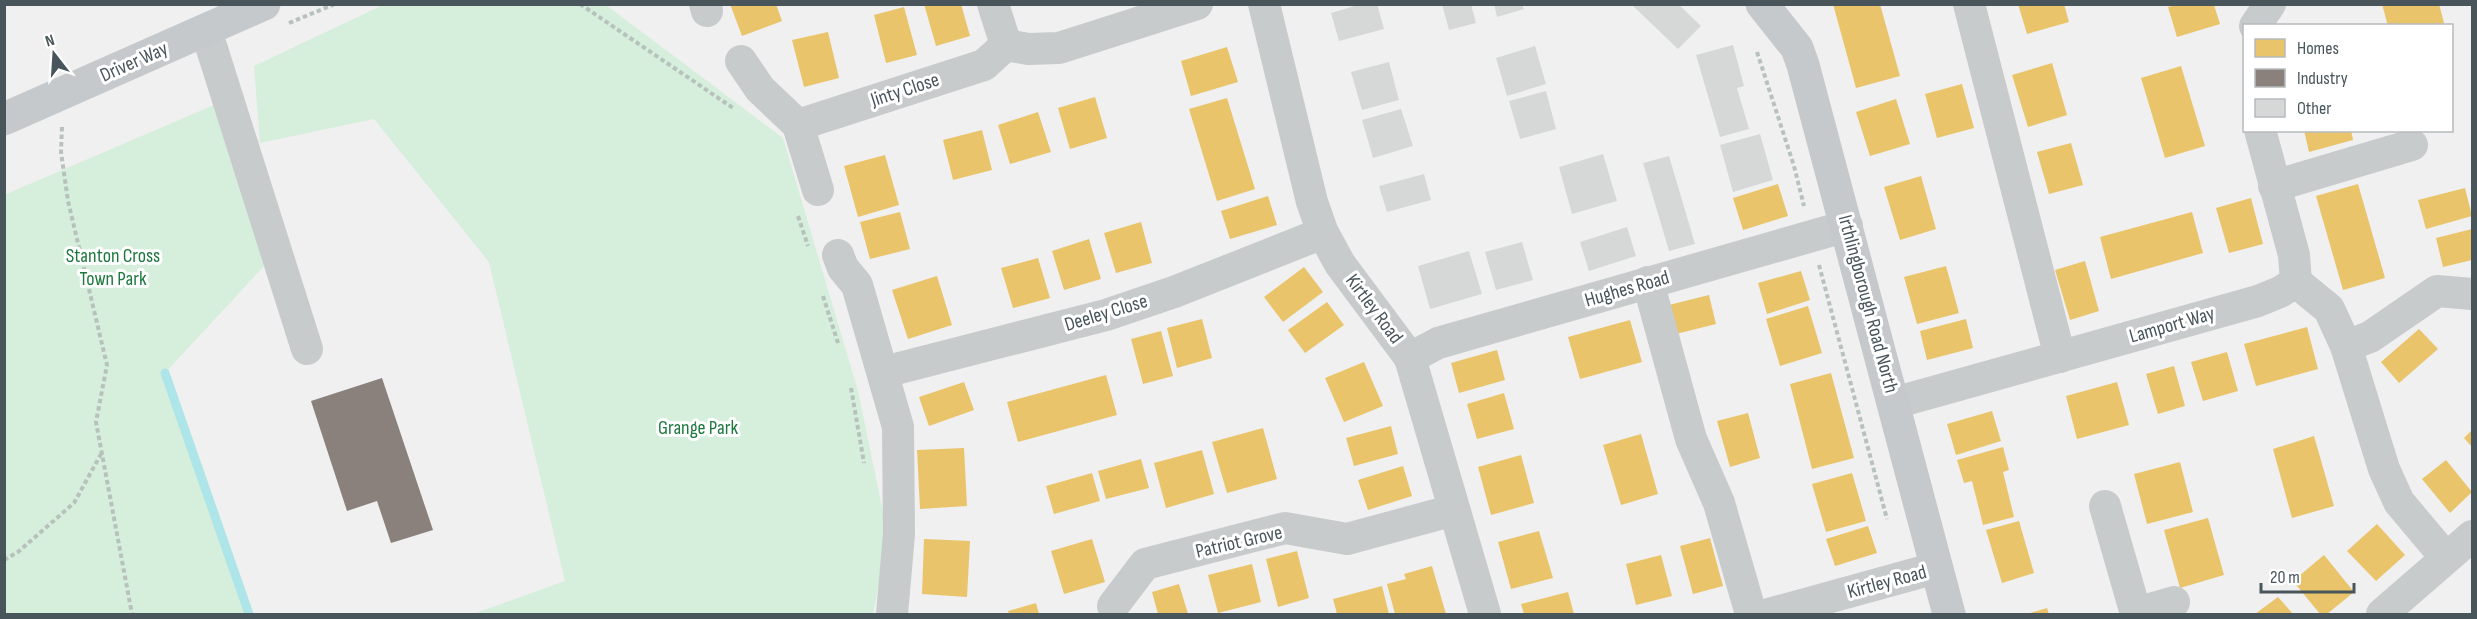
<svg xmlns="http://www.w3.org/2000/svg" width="2477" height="619" font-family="'Sofia Sans Condensed',sans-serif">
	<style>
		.green { fill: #d6eedc }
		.homes { fill: #e9c46a }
		.industry { fill: #8a817c }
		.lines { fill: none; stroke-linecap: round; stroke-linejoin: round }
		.stream { stroke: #ade5e9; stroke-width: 9 }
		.building { fill: #d6d8d8 }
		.path { stroke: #b7c2bd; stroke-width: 4; stroke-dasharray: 4.5 3; stroke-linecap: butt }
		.minor { stroke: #c7cbcc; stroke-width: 32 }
		.major { stroke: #c6c9cb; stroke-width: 33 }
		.labels { text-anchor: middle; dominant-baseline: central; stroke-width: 6; stroke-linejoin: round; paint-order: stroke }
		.street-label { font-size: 20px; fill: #48555b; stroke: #fff }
		.park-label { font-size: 20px; fill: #1d783e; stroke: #fff }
	</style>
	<rect width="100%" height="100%" fill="#f0f0f0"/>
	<g class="green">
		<polygon points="383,5 606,5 783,138 858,391 883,512 884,557 873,614 473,614 565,581 489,262 374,119 260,143 254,66"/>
		<polygon points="228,99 277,252 165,373 244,614 5,614 4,195"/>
	</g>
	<g class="homes">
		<polygon points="730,4 776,4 782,21 742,36"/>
		<polygon points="924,4 961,4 970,36 936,46"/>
		<polygon points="1833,4 1880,4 1900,76 1856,88"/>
		<polygon points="2018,4 2064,4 2069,22 2027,34"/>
		<polygon points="2382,4 2439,4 2444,23 2437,26 2388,26"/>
		<polygon points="2177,5 2214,5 2220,24 2177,37 2168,7"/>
		<polygon points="904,7 917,55 886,63 874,15"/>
		<polygon points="828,32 839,78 804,87 792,40"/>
		<polygon points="1227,47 1238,82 1191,96 1181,61"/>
		<polygon points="2052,63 2067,115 2028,127 2012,75"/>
		<polygon points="2181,66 2205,146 2165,158 2141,78"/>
		<polygon points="1962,84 1974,128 1937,138 1925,94"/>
		<polygon points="1095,97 1107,138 1070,149 1058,108"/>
		<polygon points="1227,98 1255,189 1217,201 1189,109"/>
		<polygon points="1896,99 1910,144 1870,156 1856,112"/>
		<polygon points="1038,112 1051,152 1010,164 998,125"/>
		<polygon points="982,130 992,170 953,180 943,140"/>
		<polygon points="2304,130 2351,130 2353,140 2309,152"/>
		<polygon points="2071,143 2083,185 2049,194 2037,152"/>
		<polygon points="885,155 899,205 858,217 844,166"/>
		<polygon points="1921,176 1936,229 1900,240 1884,187"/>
		<polygon points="1778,184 1788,216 1743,230 1733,198"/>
		<polygon points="2358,184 2385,278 2343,290 2316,196"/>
		<polygon points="2465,188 2472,216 2426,229 2418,200"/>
		<polygon points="1268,196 1277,225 1230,239 1221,211"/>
		<polygon points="2251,198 2263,244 2229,253 2216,208"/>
		<polygon points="900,212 910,249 870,259 860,222"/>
		<polygon points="2192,212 2203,253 2111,279 2100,237"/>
		<polygon points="1141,222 1152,263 1116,273 1104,233"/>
		<polygon points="2472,229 2472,260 2443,267 2436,238"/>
		<polygon points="1089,239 1101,279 1064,290 1052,251"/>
		<polygon points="1038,258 1050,298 1013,308 1001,268"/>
		<polygon points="2085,261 2099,311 2070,320 2055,270"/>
		<polygon points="1946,266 1959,313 1917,324 1904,277"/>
		<polygon points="1304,267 1323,292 1283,322 1264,297"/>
		<polygon points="1801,271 1810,300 1767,314 1758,283"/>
		<polygon points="937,276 952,325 908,339 892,290"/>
		<polygon points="1709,295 1716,324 1676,334 1669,305"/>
		<polygon points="1327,302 1344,325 1305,353 1288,330"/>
		<polygon points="1808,306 1822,353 1780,366 1766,319"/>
		<polygon points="1202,319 1212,358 1177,368 1167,328"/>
		<polygon points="1966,319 1973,348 1927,360 1920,331"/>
		<polygon points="1630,320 1642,362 1580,379 1568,337"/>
		<polygon points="2307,327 2318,369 2256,386 2244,344"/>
		<polygon points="2419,329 2438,349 2399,383 2381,362"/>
		<polygon points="1161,331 1173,376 1143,384 1131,339"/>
		<polygon points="1497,350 1505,380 1459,393 1451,363"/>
		<polygon points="2227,352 2238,391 2203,401 2191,362"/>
		<polygon points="1364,362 1383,406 1344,422 1325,378"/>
		<polygon points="2174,366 2185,406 2158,414 2146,374"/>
		<polygon points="1831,373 1854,458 1812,469 1790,384"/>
		<polygon points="1106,375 1117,415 1018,442 1007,402"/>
		<polygon points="964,382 974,410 929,426 919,397"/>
		<polygon points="2117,382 2129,425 2077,439 2066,396"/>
		<polygon points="1504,393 1514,429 1477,439 1467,404"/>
		<polygon points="1992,411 2001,441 1956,455 1947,424"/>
		<polygon points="1748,413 1760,458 1730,467 1717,421"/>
		<polygon points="1391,426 1398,454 1354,466 1346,438"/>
		<polygon points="1263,428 1277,479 1227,493 1212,442"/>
		<polygon points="2472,430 2472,447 2464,438"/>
		<polygon points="1641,434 1658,494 1621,505 1603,445"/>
		<polygon points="2314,436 2334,506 2292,518 2273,449"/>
		<polygon points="2003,447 2009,470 2003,472 2014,517 1983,525 1972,481 1964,483 1957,460"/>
		<polygon points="964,448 967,506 920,509 917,450"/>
		<polygon points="1202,450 1214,494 1166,508 1154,463"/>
		<polygon points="1521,455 1534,503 1491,515 1478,467"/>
		<polygon points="1141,459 1149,488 1106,499 1098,471"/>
		<polygon points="2446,460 2472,492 2450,513 2422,479"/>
		<polygon points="2180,462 2193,512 2147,524 2134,474"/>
		<polygon points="1403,466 1412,496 1368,510 1358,480"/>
		<polygon points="1092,473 1100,501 1054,514 1046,486"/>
		<polygon points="1852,473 1866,521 1826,532 1812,484"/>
		<polygon points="2208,518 2224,575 2180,588 2164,530"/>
		<polygon points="2019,521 2034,573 2002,583 1986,530"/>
		<polygon points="2377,524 2405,555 2376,581 2347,551"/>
		<polygon points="1868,526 1877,553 1835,566 1826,539"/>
		<polygon points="1539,531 1553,578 1511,589 1498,542"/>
		<polygon points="1710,538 1723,586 1693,594 1680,546"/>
		<polygon points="924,539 970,541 967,597 922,594"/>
		<polygon points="1092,539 1105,582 1064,594 1051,551"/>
		<polygon points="1297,551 1309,598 1278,607 1266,559"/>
		<polygon points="1661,555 1672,596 1636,605 1626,564"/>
		<polygon points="2324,555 2354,592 2327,614 2320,614 2293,581"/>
		<polygon points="1252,564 1261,602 1218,613 1208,575"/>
		<polygon points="1432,566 1446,614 1395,614 1387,584 1406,579 1404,574"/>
		<polygon points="1179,584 1188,614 1158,614 1152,592"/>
		<polygon points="1382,586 1389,614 1337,614 1333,599"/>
		<polygon points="1568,592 1574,614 1524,614 1521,604"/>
		<polygon points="2278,597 2293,614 2255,614"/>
		<polygon points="1036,603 1039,614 1009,614 1008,611"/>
		<polygon points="2047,608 2049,614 2027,614"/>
	</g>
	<polygon class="industry" points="382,378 433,530 391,543 377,501 347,511 311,401"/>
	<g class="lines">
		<polyline class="stream" points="165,373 249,614"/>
	</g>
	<g class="building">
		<polygon points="1361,4 1377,4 1384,29 1339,41 1331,13"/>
		<polygon points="1442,4 1471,4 1476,23 1449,30"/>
		<polygon points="1494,4 1522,4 1524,9 1497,17"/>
		<polygon points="1631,4 1678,4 1701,26 1678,49"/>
		<polygon points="1733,45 1744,86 1737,88 1749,129 1720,137 1696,55"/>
		<polygon points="1535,46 1546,84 1507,96 1496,58"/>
		<polygon points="1389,62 1399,100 1362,110 1351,72"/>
		<polygon points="1546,91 1556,129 1520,139 1509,101"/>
		<polygon points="1401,109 1413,146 1373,158 1362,120"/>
		<polygon points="1760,134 1773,180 1733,192 1720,145"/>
		<polygon points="1603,154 1617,201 1572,214 1559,167"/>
		<polygon points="1669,156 1695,244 1669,251 1643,163"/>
		<polygon points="1424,174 1431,200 1387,212 1379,186"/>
		<polygon points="1627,227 1636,256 1589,271 1580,242"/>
		<polygon points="1522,242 1533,280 1496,290 1485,252"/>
		<polygon points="1469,251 1482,294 1430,309 1418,266"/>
	</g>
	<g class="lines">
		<g class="path">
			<polyline points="580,4 733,108"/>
			<polyline points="289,23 335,4"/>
			<polyline points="1757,52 1794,166 1804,206"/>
			<polyline points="62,127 61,152 68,201 107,365 96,422 132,614"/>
			<polyline points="798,216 808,246"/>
			<polyline points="1819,265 1887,519"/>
			<polyline points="823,296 838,343"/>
			<polyline points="851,388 864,463"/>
			<polyline points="4,560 18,552 74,503 101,454"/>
		</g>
		<g class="minor">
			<polyline points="705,4 707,11"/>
			<polyline points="993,4 1006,45"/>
			<polyline points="1264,4 1312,202 1323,233 1340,264 1410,358 1485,614"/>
			<polyline points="1969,4 2060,357"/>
			<polyline points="2255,26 2270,4"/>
			<polyline points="206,30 307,349"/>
			<polyline points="1006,45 1028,49 1059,48 1197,4"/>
			<polyline points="741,61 760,89 798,125 818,190"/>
			<polyline points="798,125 984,65 1006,45"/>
			<polyline points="2274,186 2412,145"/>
			<polyline points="838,255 843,268 857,285 898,427 899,534 892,614"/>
			<polyline points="1648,282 1691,439 1719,503 1751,614"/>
			<polyline points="2296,282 2329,309 2346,346 2384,469 2399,502 2446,558"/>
			<polyline points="2346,346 2370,337 2437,291 2472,294"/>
			<polyline points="1410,358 1438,343 1847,226"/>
			<polyline points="884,372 1106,315 1174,292 1323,233"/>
			<polyline points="1894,403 2258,301 2280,292 2296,282 2294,255 2260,130"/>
			<polyline points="2105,506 2136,614"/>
			<polyline points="1113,606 1145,564 1285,528 1347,539 1454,510"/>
			<polyline points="2136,613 2174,602"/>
			<polyline points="1769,614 1936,568"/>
			<polyline points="2382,614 2472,536"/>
		</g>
		<g class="major">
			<polyline points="1762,4 1797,48 1803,65 1949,614"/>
			<polyline points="4,119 264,4"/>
		</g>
	</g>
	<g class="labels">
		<g class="street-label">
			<text transform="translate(134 62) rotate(-24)">Driver Way</text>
			<text transform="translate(905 90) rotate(-18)">Jinty Close</text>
			<text transform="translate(1627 289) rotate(-16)">Hughes Road</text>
			<text transform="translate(1868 304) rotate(75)">Irthlingborough Road North</text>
			<text transform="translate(1374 309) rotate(53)">Kirtley Road</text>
			<text transform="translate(1106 313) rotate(-17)">Deeley Close</text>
			<text transform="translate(2172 325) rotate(-16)">Lamport Way</text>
			<text transform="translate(1239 542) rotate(-13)">Patriot Grove</text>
			<text transform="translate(1887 582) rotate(-15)">Kirtley Road</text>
		</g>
		<g class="park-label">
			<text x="113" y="256">Stanton Cross<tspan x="113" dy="23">Town Park</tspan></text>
			<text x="698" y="428">Grange Park</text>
		</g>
	</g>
	<rect width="2477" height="619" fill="none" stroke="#48555b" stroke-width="12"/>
	<rect x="2243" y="24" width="210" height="108" fill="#ffffff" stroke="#b6bbbd" stroke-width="1.5"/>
	<rect x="2255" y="39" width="30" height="18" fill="#e9c46a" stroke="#b6bbbd" stroke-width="1.5"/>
	<text x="2297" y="54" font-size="18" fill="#48555b">Homes</text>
	<rect x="2255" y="69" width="30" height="18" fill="#8a817c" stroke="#b6bbbd" stroke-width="1.5"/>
	<text x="2297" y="84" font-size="18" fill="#48555b">Industry</text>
	<rect x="2255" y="99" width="30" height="18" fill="#d6d8d8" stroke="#b6bbbd" stroke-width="1.5"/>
	<text x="2297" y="114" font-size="18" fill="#48555b">Other</text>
	<g transform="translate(54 54) rotate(343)" stroke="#ffffff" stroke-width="4.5" paint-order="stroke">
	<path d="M0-4.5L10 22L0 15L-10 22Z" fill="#48555b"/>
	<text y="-9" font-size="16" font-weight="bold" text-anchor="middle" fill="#48555b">N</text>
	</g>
	<path d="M2261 583v9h93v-9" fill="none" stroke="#48555b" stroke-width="3"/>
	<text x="2270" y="583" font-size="18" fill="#48555b" stroke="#ffffff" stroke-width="4.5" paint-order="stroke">20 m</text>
</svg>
